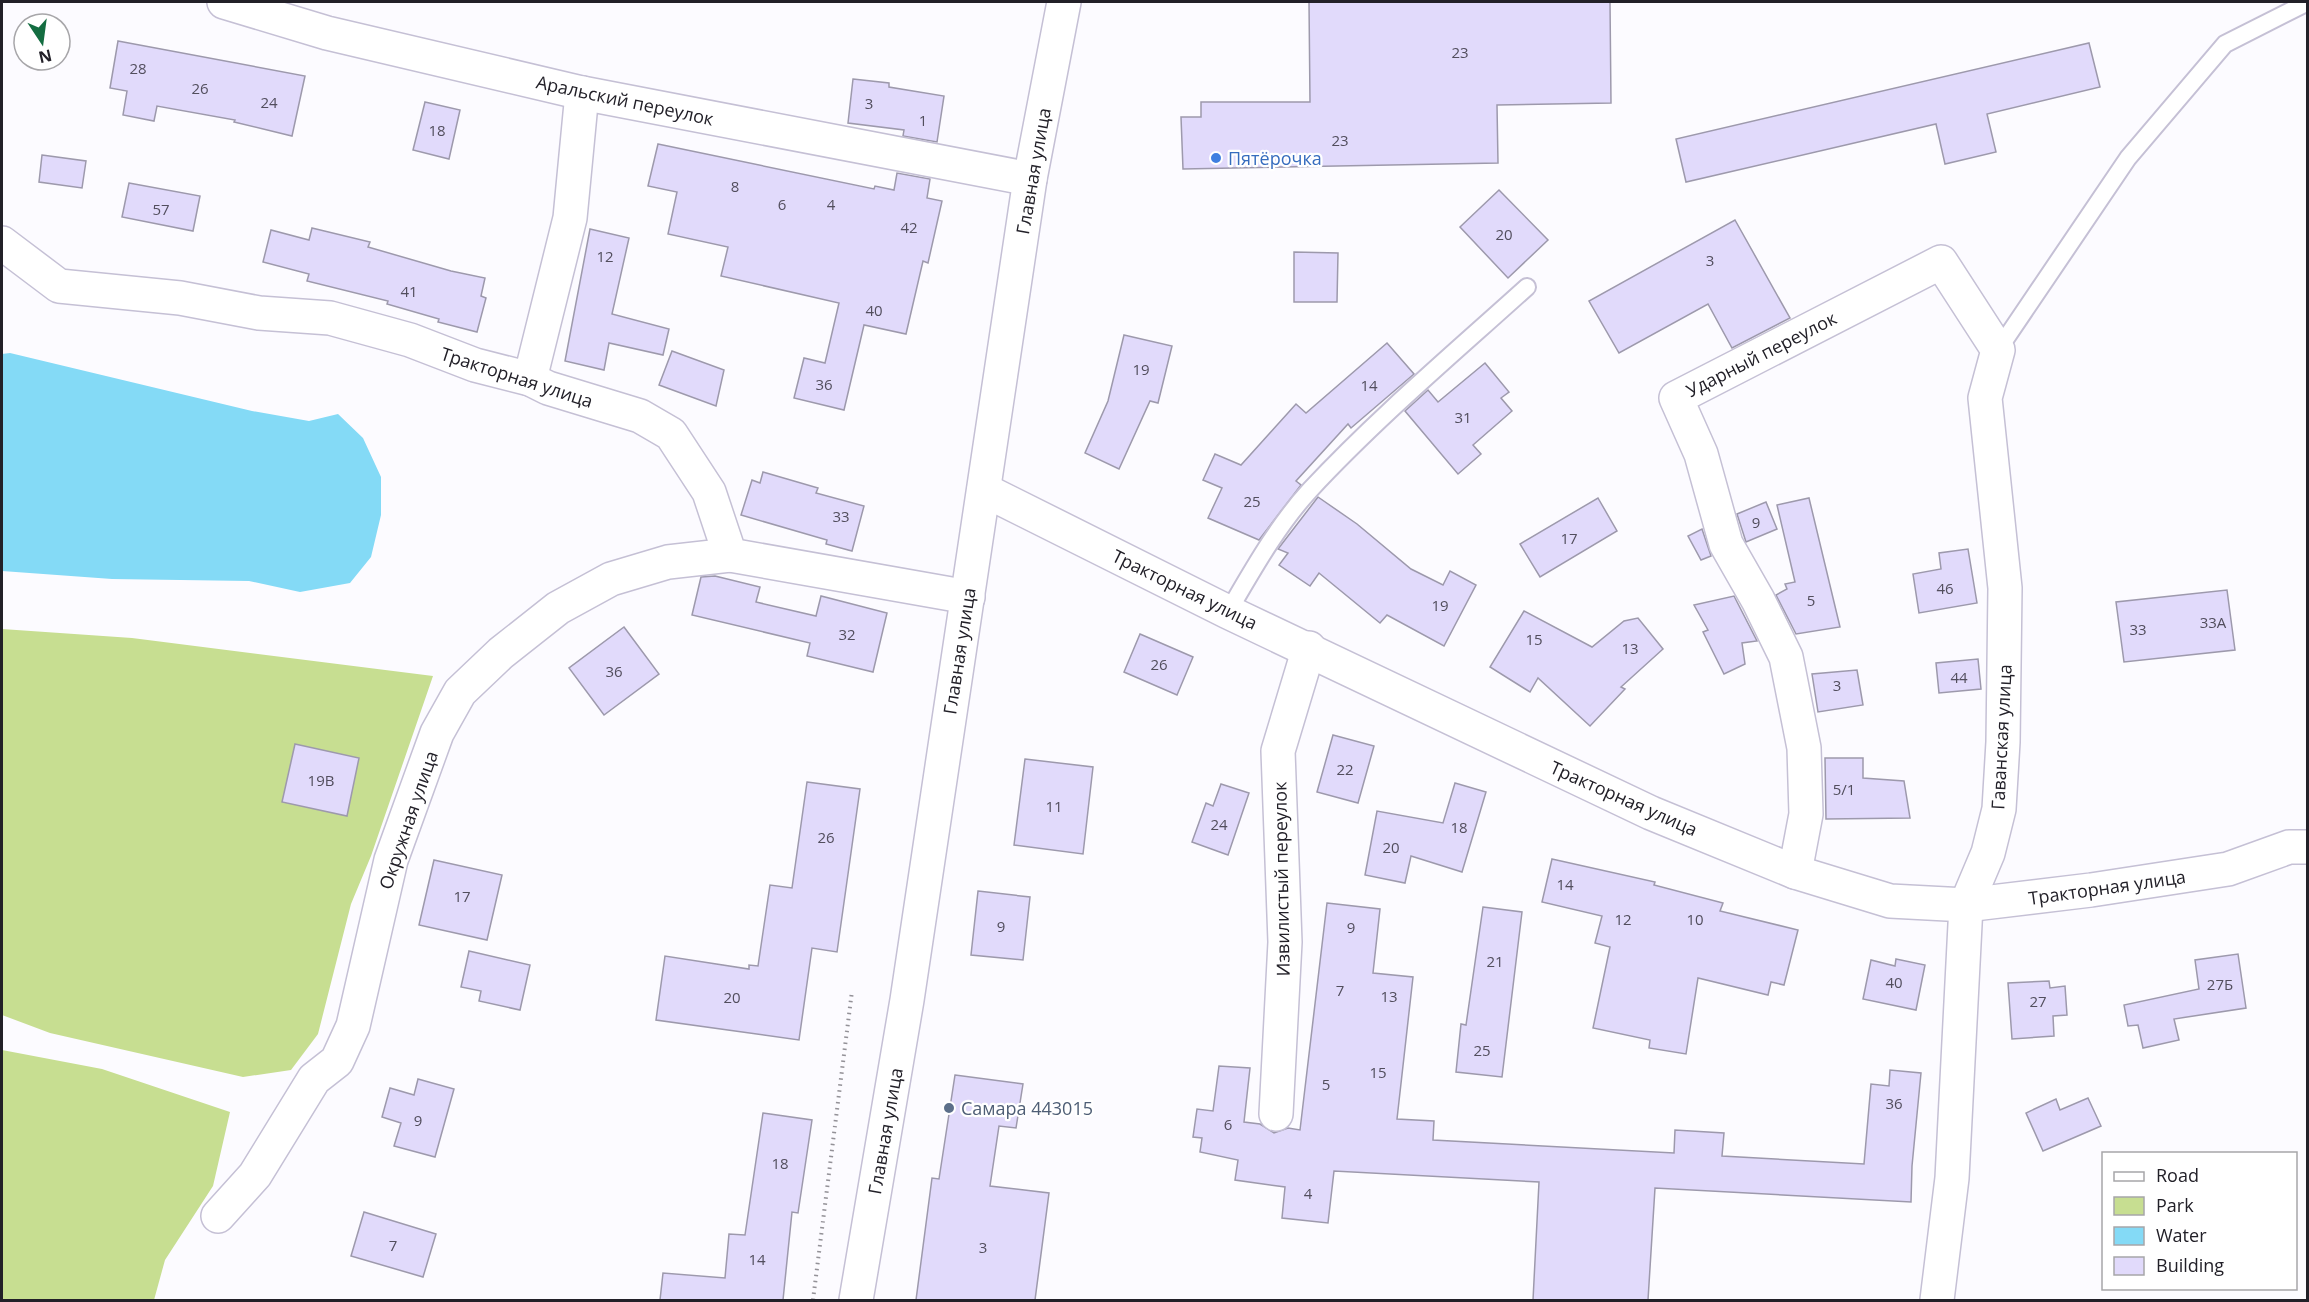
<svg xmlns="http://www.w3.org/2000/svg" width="2309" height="1302" font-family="'Open Sans',sans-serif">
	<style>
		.green { fill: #c7de91 }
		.water { fill: #84daf6 }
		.building { fill: #e1dafb; stroke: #9d99ac; stroke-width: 1.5 }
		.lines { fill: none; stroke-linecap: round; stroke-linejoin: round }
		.service-casing { stroke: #c5c0d5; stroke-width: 20 }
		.minor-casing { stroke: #c5c0d5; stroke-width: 36 }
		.primary-casing { stroke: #c5c0d5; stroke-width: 36 }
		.path { stroke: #939197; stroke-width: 4; stroke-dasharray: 1.5 4.5; stroke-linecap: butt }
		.service { stroke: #fff; stroke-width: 16 }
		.minor { stroke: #fff; stroke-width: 33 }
		.primary { stroke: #fff; stroke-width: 33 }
		.shop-dot { fill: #3f7fe0; stroke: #fff; stroke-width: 2 }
		.service-dot { fill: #5c6f8a; stroke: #fff; stroke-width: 2 }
		.labels { text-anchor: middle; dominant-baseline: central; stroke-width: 4.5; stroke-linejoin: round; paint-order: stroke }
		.number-label { font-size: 15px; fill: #524e5d }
		.street-label { font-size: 18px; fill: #222028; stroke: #fff }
		.shop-label { font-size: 18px; fill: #366cbe; stroke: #fff; text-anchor: start }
		.service-label { font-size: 18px; fill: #4e5e75; stroke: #fff; text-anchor: start }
	</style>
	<rect width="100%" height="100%" fill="#fcfbff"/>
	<g class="green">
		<polygon points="2,629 132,638 433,676 371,856 351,904 318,1034 291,1070 243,1077 50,1033 2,1015"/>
		<polygon points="2,1050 102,1069 230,1112 213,1186 165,1260 154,1300 2,1300"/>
	</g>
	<polygon class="water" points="10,353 252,411 309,421 338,414 363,438 381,477 381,515 371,557 350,583 300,592 249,581 112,579 2,571 2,354"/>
	<g class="building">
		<polygon points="1309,2 1610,2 1611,103 1497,105 1498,163 1183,169 1181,117 1201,117 1201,102 1310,102"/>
		<polygon points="118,41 305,76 292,136 234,122 235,120 157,106 154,121 123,115 127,91 110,88"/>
		<polygon points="2089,43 2100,87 1987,114 1996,152 1945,164 1936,124 1686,182 1676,139"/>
		<polygon points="853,79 889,83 889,87 944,96 937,142 903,136 904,130 848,123"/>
		<polygon points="425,102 460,110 449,159 413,150"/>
		<polygon points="658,144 874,189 875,186 894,190 897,173 930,179 927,198 942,201 928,263 923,261 906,334 864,325 844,410 794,398 804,358 825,363 839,303 721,276 728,247 668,234 677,192 648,186"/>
		<polygon points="42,155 86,161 82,188 39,182"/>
		<polygon points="129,183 200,196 193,231 122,217"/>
		<polygon points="1499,190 1548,240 1508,278 1460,227"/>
		<polygon points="1735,220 1790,318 1732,348 1708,304 1619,353 1589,301"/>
		<polygon points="312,228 370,242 368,247 451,271 485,278 481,296 486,298 477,332 438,322 439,319 387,304 388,301 307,281 309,274 263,262 271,230 309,240"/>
		<polygon points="590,229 629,238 612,314 669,329 663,355 609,343 604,370 565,361"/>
		<polygon points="1294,252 1338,253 1337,302 1294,302"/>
		<polygon points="1124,335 1172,346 1158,403 1150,401 1119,469 1085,453 1108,401"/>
		<polygon points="1387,343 1414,374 1351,428 1348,424 1296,481 1301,485 1259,540 1208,518 1222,488 1203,480 1215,454 1241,465 1296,404 1306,413"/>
		<polygon points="672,351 724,370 716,406 659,385"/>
		<polygon points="1485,363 1509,392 1501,398 1512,411 1473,445 1481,454 1458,474 1405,411 1428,390 1438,402"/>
		<polygon points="763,472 818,488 816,493 864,506 852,551 826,544 827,540 741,515 752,480 760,483"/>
		<polygon points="1318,497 1357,524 1411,569 1443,585 1450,571 1476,585 1444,646 1387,615 1380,623 1319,573 1310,586 1279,565 1288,553 1278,549"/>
		<polygon points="1598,498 1617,531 1540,577 1520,544"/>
		<polygon points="1809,498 1840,627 1796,634 1776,595 1787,589 1785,584 1795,582 1777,505"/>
		<polygon points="1766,502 1777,529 1746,542 1737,514"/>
		<polygon points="1702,529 1711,556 1701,560 1688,536"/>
		<polygon points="1968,549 1977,603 1919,613 1913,574 1941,569 1939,553"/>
		<polygon points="715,576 760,587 756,602 816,616 821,596 887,613 873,672 807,656 810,643 692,615 701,577"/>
		<polygon points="2227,590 2235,650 2124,662 2116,602"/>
		<polygon points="1734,596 1757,641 1742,643 1745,664 1724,674 1703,632 1708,630 1694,605"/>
		<polygon points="1524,611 1592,647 1624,621 1638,618 1663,649 1621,687 1625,689 1590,726 1538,678 1530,692 1490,667"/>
		<polygon points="624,627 659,674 604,715 569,668"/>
		<polygon points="1140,634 1193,657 1177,695 1124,672"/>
		<polygon points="1978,659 1981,689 1939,693 1936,663"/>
		<polygon points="1857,670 1863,705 1818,712 1812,674"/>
		<polygon points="1333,735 1374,746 1358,803 1317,792"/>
		<polygon points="295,744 359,758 347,816 282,802"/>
		<polygon points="1825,758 1863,758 1863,778 1904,781 1910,818 1826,819"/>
		<polygon points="1025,759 1093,767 1083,854 1014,845"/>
		<polygon points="807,782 860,789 837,952 812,948 799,1040 656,1020 665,956 749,969 749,965 758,966 770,885 792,888"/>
		<polygon points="1455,783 1486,792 1462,872 1411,856 1405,883 1365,875 1377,811 1443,823"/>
		<polygon points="1221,784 1249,793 1228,855 1192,842 1206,803 1213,806"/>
		<polygon points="1552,859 1655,882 1654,885 1723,903 1720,911 1798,930 1784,985 1771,982 1768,995 1698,978 1686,1054 1649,1048 1650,1040 1593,1028 1610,947 1595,943 1602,916 1542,902"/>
		<polygon points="434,860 502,875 487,940 419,925"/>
		<polygon points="978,891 1030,897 1023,960 971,955"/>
		<polygon points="1327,903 1380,909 1373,973 1413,977 1397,1119 1434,1121 1433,1140 1674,1153 1675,1130 1724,1133 1722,1156 1864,1164 1871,1084 1889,1086 1890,1070 1921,1073 1912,1166 1911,1202 1655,1188 1648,1300 1533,1300 1539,1182 1334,1171 1328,1223 1282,1218 1285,1187 1235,1180 1238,1160 1200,1152 1202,1138 1193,1137 1197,1109 1213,1111 1219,1066 1250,1068 1244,1122 1260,1124 1274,1133 1288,1128 1300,1130"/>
		<polygon points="1483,907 1522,912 1502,1077 1456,1072 1461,1024 1466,1025"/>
		<polygon points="469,951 530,965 520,1010 479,1001 481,991 461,987"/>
		<polygon points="2238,954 2246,1008 2174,1019 2179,1040 2143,1048 2138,1025 2128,1026 2124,1005 2199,989 2195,960"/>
		<polygon points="1896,959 1925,965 1916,1010 1863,999 1871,960 1895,966"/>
		<polygon points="2049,981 2050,988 2065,986 2067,1015 2053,1016 2054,1036 2012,1039 2008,983"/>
		<polygon points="955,1075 1023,1084 1016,1128 999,1126 990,1186 1049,1193 1035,1300 916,1300 932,1178 939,1179"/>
		<polygon points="418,1079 454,1089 435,1157 394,1146 401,1123 382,1117 390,1088 414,1095"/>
		<polygon points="2088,1098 2101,1126 2043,1151 2026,1113 2056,1099 2060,1110"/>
		<polygon points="763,1113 812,1120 798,1213 792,1212 783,1300 660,1300 663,1273 725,1278 729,1234 745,1235"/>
		<polygon points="364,1212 436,1234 423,1277 351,1256"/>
	</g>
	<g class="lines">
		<g class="service-casing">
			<g id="service">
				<polyline points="1998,350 2128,158 2225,44 2308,2"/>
				<path d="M1228 612C1252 571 1277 526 1310 490 1377 418 1454 353 1527 287"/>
			</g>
		</g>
		<g class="minor-casing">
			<g id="minor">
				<polyline points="224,2 327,33 582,93 1030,179"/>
				<polyline points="2,243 59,286 180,298 259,313 330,318 410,340 475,365 530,379 548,388 640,416 671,434 709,492 730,555 968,597"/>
				<polyline points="530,379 570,218 582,93"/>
				<polyline points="984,490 1228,612 1651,813 1795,872 1890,901 1966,905 2091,890 2228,869 2289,847 2308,847"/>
				<polyline points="1795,872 1806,814 1804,748 1786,657 1758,600 1726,544 1701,454 1676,398 1941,262 1998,350 1985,398 2005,588 2003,742 1999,809 1988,853 1966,905 1952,1178 1937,1300"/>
				<polyline points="1276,1114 1285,942 1278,751 1309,648"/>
				<polyline points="218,1216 255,1175 314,1079 337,1061 353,1026 391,860 437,733 460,692 501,653 558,608 611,579 668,562 730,555"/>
			</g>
		</g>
		<g class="primary-casing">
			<polyline id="primary" points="856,1300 907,1000 1030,179 1064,2"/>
		</g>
		<polyline class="path" points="813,1300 852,991"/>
		<use href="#service" class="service"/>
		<use href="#minor" class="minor"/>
		<use href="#primary" class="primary"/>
	</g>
	<circle class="shop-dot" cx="1216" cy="158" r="6"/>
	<circle class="service-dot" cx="949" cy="1108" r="6"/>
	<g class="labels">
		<g class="number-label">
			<text x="1460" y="52">23</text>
			<text x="138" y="68">28</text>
			<text x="200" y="88">26</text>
			<text x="269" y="102">24</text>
			<text x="869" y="103">3</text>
			<text x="923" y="120">1</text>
			<text x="437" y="130">18</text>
			<text x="1340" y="140">23</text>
			<text x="735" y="186">8</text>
			<text x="782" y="204">6</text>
			<text x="831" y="204">4</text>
			<text x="161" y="209">57</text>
			<text x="909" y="227">42</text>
			<text x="1504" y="234">20</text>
			<text x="605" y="256">12</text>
			<text x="1710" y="260">3</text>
			<text x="409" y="291">41</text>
			<text x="874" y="310">40</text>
			<text x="1141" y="369">19</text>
			<text x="824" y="384">36</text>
			<text x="1369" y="385">14</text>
			<text x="1463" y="417">31</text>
			<text x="1252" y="501">25</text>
			<text x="841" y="516">33</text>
			<text x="1756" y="522">9</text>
			<text x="1569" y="538">17</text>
			<text x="1945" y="588">46</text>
			<text x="1811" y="600">5</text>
			<text x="1440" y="605">19</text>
			<text x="2213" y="622">33А</text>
			<text x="2138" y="629">33</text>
			<text x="847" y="634">32</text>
			<text x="1534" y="639">15</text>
			<text x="1630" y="648">13</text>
			<text x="1159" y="664">26</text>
			<text x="614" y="671">36</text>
			<text x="1959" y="677">44</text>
			<text x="1837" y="685">3</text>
			<text x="1345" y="769">22</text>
			<text x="321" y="780">19В</text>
			<text x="1844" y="789">5/1</text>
			<text x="1054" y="806">11</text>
			<text x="1219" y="824">24</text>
			<text x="1459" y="827">18</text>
			<text x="826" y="837">26</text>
			<text x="1391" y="847">20</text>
			<text x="1565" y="884">14</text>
			<text x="462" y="896">17</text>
			<text x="1623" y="919">12</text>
			<text x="1695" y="919">10</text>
			<text x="1001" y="926">9</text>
			<text x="1351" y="927">9</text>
			<text x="1495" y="961">21</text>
			<text x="1894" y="982">40</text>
			<text x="2220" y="984">27Б</text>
			<text x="1340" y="990">7</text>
			<text x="1389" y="996">13</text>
			<text x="732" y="997">20</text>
			<text x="2038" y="1001">27</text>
			<text x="1482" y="1050">25</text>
			<text x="1378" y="1072">15</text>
			<text x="1326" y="1084">5</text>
			<text x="1894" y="1103">36</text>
			<text x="418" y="1120">9</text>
			<text x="1228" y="1124">6</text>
			<text x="780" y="1163">18</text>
			<text x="1308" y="1193">4</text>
			<text x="393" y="1245">7</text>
			<text x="983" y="1247">3</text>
			<text x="757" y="1259">14</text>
		</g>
		<g class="street-label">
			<text transform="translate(625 100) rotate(12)">Аральский переулок</text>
			<text transform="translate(1033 171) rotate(-80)">Главная улица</text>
			<text transform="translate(1761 354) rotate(-27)">Ударный переулок</text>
			<text transform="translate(517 377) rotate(18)">Тракторная улица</text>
			<text transform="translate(1185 589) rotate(26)">Тракторная улица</text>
			<text transform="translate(959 651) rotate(-81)">Главная улица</text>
			<text transform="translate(2001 737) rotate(-87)">Гаванская улица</text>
			<text transform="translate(1624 798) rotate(24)">Тракторная улица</text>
			<text transform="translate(408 820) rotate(-71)">Окружная улица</text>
			<text transform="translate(1281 879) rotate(-91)">Извилистый переулок</text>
			<text transform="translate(2107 887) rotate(-8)">Тракторная улица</text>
			<text transform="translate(885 1131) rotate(-80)">Главная улица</text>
		</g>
		<g class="shop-label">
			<text x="1228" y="158">Пятёрочка</text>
		</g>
		<g class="service-label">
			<text x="961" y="1108">Самара 443015</text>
		</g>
	</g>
	<rect width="2309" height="1302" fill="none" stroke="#222028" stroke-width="6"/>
	<rect x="2102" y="1152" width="195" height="138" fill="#ffffff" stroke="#a7a6a9" stroke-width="1.5"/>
	<rect x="2114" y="1172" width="30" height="9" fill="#ffffff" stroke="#a7a6a9" stroke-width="1.5"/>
	<text x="2156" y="1182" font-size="18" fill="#222028">Road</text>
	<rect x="2114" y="1197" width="30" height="18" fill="#c7de91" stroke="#a7a6a9" stroke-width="1.5"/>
	<text x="2156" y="1212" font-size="18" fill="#222028">Park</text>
	<rect x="2114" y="1227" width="30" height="18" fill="#84daf6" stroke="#a7a6a9" stroke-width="1.5"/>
	<text x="2156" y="1242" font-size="18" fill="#222028">Water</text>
	<rect x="2114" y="1257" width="30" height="18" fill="#e1dafb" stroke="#a7a6a9" stroke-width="1.5"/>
	<text x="2156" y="1272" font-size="18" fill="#222028">Building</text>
	<g transform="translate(42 42) rotate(167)"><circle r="28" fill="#ffffff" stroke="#a7a6a9" stroke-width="1.5"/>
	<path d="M0-4.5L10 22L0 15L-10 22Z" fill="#146d41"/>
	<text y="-9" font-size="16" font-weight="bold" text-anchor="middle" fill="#222028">N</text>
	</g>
</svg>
